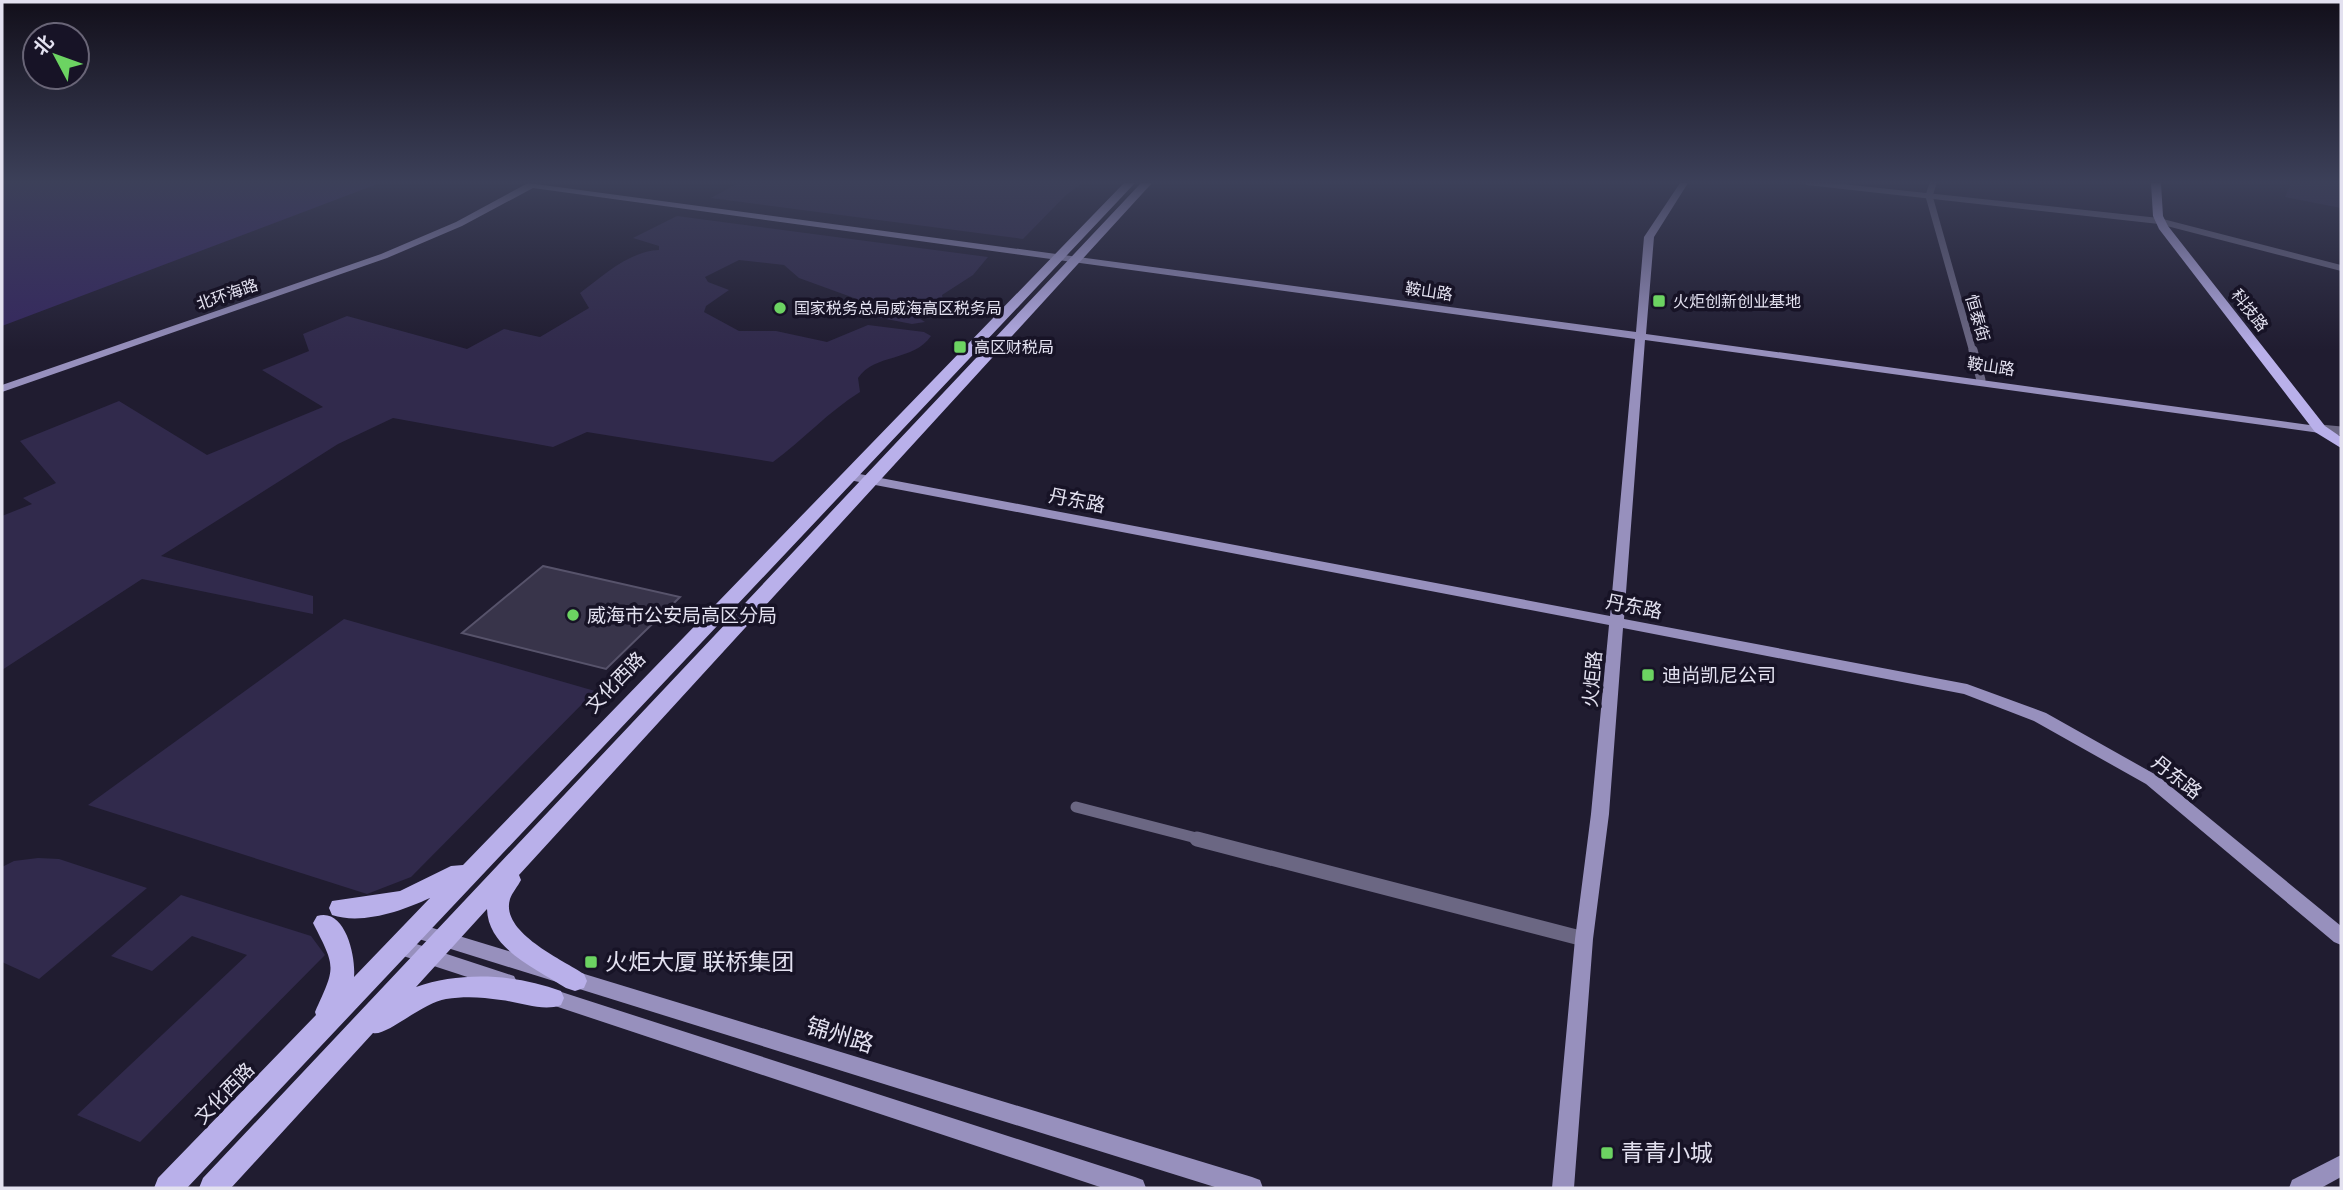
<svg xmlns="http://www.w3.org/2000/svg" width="2343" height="1190" font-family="'Source Serif 4','Noto Sans SC',serif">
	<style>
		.green { fill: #312a4c }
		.water { fill: #35275f }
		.building { fill: #38344a; stroke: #57536b; stroke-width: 2 }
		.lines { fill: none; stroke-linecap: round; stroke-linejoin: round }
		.minor-far3 { stroke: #6b6783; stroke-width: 7 }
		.minor-far2 { stroke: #6b6783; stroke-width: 9 }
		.minor-far1 { stroke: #6b6783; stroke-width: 11 }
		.minor { stroke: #6b6783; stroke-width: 15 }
		.tertiary { fill: #6b6783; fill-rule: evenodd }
		.secondary { fill: #9790bd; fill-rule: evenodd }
		.primary { fill: #b9b0ea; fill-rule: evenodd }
		.poi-dot { fill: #6cd362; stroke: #171326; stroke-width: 2.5 }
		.labels { text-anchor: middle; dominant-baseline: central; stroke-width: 7; stroke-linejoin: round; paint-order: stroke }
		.far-street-label { font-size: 16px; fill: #e3e1f0; stroke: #171326 }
		.far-poi-label { font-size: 16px; fill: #e3e1f0; stroke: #171326; text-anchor: start }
		.street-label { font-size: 19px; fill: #e3e1f0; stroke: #171326 }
		.poi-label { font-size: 19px; fill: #e3e1f0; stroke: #171326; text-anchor: start }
		.near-poi-label { font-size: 23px; fill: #e3e1f0; stroke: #171326; text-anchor: start }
		.near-street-label { font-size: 23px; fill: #e3e1f0; stroke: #171326 }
	</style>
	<rect width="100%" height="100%" fill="#201c30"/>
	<g class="green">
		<polygon points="738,183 1082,183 1065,196 1023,239 711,198"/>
		<polygon points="2291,183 2341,183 2341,208 2285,197"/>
		<path d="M677 216 988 257 973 275 942 295 943 300H904L900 306 925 322 912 324 876 317 854 298 799 278 784 265 739 260 705 277 708 282 729 290 706 306 704 312 739 331H776L827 342 868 325 924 332 931 336C913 362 875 353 858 378L860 392C828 412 804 439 773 462L587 432 553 447 393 418 338 444 161 556 313 596V614L142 579 2 670V516L32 504 23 498 56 483 20 441 119 401 207 455 323 407 262 370 309 351 303 334 347 316 467 349 504 329 540 337 589 308 580 293C603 276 629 251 659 250V246L633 238Z"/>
		<polygon points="344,619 595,691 411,877 367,894 88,805"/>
		<polygon points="38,858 59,859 147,888 39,979 2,962 2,867 14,861"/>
		<polygon points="181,895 311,936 325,955 140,1142 77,1115 247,955 192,936 152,971 111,956"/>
	</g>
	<polygon class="water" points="2,183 380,183 2,326"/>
	<polygon class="building" points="543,566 680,597 606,669 462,633"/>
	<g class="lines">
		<polyline class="minor-far3" points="1933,183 1929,196 1973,352"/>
		<g class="minor-far2">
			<polyline points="1973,350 1981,380"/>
			<polyline points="2320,429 2341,431"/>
		</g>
		<polyline class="minor-far1" points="1076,807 1204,840"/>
		<polyline class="minor" points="1197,839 1584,939"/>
		<polygon class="tertiary" points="1803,183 1833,183 2159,218 2341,265 2341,271 2159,224 1807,185"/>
		<g class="secondary">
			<polygon points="528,183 1636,332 1644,237 1680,183 1688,183 1654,237 1646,334 2324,427 2324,431 2320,433 1645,340 1624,619 1967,684 2046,713 2158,776 2341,926 2341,945 2334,942 2146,784 2034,721 1964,694 1623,628 1609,814 1593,939 1574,1188 1552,1188 1575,939 1591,814 1609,625 849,480 843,476 849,472 1610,616 1635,339 533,188 462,226 387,258 2,392 2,385 381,254 456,222"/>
			<polygon points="413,922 1252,1177 1260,1180 1263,1188 1218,1188 406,935 404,930 406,925"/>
			<polygon points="398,938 514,976 517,982 514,988 507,990 391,952 389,946 391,940"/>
			<polygon points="546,987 1135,1177 1143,1180 1146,1188 1103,1188 546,1003 539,1001 536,995 539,989"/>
			<polygon points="2341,1155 2341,1177 2321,1188 2289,1188 2292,1180"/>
		</g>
		<g class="primary">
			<path d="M1124 183H1135L187 1188H154L158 1178 316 1015 315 1012C336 966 336 968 313 923L317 916C345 907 356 956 354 977L430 898C402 911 362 925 332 915L329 908 332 901 400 891 451 866 463 865Z"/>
			<path d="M1141 183H1152L519 875 521 880C518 886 512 893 510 899 500 932 561 959 584 974L587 981 584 988 575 991 566 988C537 969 488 949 487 909L416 987C461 971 516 974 561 991L564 998 561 1005C543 1012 520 1002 501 1000 482 997 465 996 446 999 423 1002 386 1037 373 1033L231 1188H199L203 1178Z"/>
			<polygon points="2151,183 2161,183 2163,216 2168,226 2325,426 2341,437 2341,448 2315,432 2159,229 2153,216"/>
		</g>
	</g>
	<linearGradient id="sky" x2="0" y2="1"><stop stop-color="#120f1a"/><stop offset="0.52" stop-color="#3c4059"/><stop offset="1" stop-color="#3c4059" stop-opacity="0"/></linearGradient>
	<rect width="2343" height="350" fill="url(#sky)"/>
	<g class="poi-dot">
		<rect x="1652" y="294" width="14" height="14" rx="3.5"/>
		<circle cx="780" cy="308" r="7"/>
		<rect x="953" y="340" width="14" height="14" rx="3.5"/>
		<circle cx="573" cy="615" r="7"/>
		<rect x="1641" y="668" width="14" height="14" rx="3.5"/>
		<rect x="584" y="955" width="14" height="14" rx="3.5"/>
		<rect x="1600" y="1146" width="14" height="14" rx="3.5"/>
	</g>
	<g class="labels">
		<g class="far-street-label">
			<text transform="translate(1429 291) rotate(8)">鞍山路</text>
			<text transform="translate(227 294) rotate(-19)">北环海路</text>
			<text transform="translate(2250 310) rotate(52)">科技路</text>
			<text transform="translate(1978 318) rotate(74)">恒泰街</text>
			<text transform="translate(1991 366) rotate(8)">鞍山路</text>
		</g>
		<g class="far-poi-label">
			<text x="1673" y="301">火炬创新创业基地</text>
			<text x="794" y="308">国家税务总局威海高区税务局</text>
			<text x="974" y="347">高区财税局</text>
		</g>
		<g class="street-label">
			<text transform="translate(1077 500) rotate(11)">丹东路</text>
			<text transform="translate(1634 606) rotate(11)">丹东路</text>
			<text transform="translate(1592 679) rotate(-85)">火炬路</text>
			<text transform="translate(615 682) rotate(-46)">文化西路</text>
			<text transform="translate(2177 777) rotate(38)">丹东路</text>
			<text transform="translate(224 1093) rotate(-46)">文化西路</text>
		</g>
		<g class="poi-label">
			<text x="587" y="615">威海市公安局高区分局</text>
			<text x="1662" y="675">迪尚凯尼公司</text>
		</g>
		<g class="near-poi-label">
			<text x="605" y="962">火炬大厦 联桥集团</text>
			<text x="1621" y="1153">青青小城</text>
		</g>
		<g class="near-street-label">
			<text transform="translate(840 1035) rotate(17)">锦州路</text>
		</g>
	</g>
	<rect width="2343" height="1190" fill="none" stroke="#e3e1f0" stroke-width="7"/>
	<g transform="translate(56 56) rotate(311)"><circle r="33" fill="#171326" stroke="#696577" stroke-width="2"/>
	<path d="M0-5L12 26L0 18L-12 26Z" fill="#6cd362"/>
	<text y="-10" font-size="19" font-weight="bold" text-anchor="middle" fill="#e3e1f0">北</text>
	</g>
</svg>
